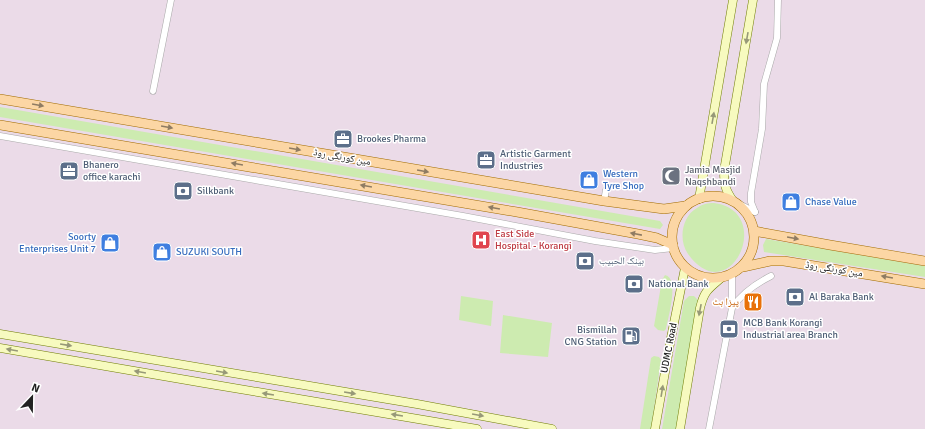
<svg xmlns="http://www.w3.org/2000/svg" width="925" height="429" font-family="Signika,'Noto Naskh Arabic',sans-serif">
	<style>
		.industrial { fill: #ebdbe8 }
		.grass { fill: #cdebb0 }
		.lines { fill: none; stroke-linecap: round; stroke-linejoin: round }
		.street-casing { stroke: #a9a9a9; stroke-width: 7 }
		.secondary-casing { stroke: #707d05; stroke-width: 9 }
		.primary-casing { stroke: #a06b00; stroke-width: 10 }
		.street { stroke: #fff; stroke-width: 6 }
		.secondary { stroke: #f7fabf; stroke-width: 8 }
		.primary { stroke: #fcd6a4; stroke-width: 9 }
		.oneway { fill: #979978 }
		.oneway2 { fill: #8f7c63 }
		.labels { text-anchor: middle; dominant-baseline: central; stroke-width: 3; stroke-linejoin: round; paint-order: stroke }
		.service-label { font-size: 10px; fill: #4e5e75; stroke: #fff; text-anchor: start }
		.street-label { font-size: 10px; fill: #222; stroke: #fff }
		.worship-label { font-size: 10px; fill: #5b616d; stroke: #fff; text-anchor: start }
		.shop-label { font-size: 10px; fill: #366cbe; stroke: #fff; text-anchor: start }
		.health-label { font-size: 10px; fill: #be3a42; stroke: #fff; text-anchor: start }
		.food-label { font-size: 10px; fill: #c56008; stroke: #fff; text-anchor: end }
	</style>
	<rect width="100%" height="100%" fill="#f2efe9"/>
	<rect class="industrial" x="0" y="0" width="925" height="429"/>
	<g class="grass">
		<polygon points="0,107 660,221 663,225 660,229 0,117"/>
		<path d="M714 203C776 211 730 312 688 254 678 240 682 216 697 208 702 204 708 203 714 203Z"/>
		<polygon points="766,239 925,266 925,277 764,252 763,245"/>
		<path d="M665 275C680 278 668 318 666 329L664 331 658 330 654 326 662 280Z"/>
		<polygon points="461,296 493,301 491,326 459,320"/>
		<polygon points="689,296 694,296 699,301 677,429 662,429 684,301"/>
		<polygon points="503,315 552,323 548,357 500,353"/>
		<polygon points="654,356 659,357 661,360 651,429 640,429 651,358"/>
	</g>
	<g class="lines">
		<g class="street-casing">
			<g id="street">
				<polyline points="153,91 171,0"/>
				<polyline points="0,136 463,216 595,241 655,250 673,248"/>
				<polyline points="604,201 606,190"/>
				<polyline points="733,201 755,212"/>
				<polyline points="755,212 751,202 751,193 762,129 764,84 777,38 778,0"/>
				<polyline points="732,307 732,274"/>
				<path d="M709 429 732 308C742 293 755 284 771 276"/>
			</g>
		</g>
		<g class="secondary-casing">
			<g id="secondary">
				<polyline points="699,199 733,0"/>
				<path d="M733 201C725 189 724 185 724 171L753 0"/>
				<polyline points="0,334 417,404 552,429"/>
				<polyline points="0,348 204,383 477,429"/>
				<polyline points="655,429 671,338 685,268"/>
				<path d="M680 429 700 308C704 292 707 290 720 279"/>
			</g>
		</g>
		<g class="primary-casing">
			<g id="primary">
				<polyline points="0,99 604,201 664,209 685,206"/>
				<polyline points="0,125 517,212 638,234 657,238 673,245"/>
				<circle cx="713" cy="237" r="41"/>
				<polyline points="754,231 830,245 925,261"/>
				<polyline points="743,267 770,261 784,261 925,284"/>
			</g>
		</g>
		<use href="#street" class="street"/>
		<use href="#secondary" class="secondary"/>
		<use href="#primary" class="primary"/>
	</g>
	<defs><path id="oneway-solid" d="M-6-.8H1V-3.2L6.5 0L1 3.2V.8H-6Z"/></defs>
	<g class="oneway">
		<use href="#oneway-solid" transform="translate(747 38) rotate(100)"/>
		<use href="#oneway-solid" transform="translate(713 118) rotate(-80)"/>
		<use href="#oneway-solid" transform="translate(700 310) rotate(101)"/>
		<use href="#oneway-solid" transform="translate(66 345) rotate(9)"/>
		<use href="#oneway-solid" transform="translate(12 350) rotate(-170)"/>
		<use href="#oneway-solid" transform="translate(140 372) rotate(-170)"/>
		<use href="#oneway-solid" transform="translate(222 372) rotate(10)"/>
		<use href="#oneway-solid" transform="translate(662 391) rotate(-81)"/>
		<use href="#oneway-solid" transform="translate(350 393) rotate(9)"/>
		<use href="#oneway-solid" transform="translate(268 394) rotate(-171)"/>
		<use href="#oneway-solid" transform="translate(397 415) rotate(-171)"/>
		<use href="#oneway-solid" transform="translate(478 415) rotate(10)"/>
	</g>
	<g class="oneway2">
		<use href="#oneway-solid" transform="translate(38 105) rotate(10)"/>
		<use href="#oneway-solid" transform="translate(167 127) rotate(10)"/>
		<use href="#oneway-solid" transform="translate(295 149) rotate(10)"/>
		<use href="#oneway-solid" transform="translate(237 164) rotate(-170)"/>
		<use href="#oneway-solid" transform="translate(423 171) rotate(10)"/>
		<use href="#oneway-solid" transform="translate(366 186) rotate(-170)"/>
		<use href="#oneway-solid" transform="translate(494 208) rotate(-170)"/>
		<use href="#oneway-solid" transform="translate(636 234) rotate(-169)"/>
		<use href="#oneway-solid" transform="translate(793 238) rotate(10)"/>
		<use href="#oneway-solid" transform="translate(887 277) rotate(-170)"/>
	</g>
	<defs>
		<g id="office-square" transform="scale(1)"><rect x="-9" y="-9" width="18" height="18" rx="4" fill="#5c6f8a" stroke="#fff"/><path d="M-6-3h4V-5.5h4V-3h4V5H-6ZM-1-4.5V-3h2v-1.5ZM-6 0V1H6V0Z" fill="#fff"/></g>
		<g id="mosque-square" transform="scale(1)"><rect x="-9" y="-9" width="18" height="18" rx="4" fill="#6b7280" stroke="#fff"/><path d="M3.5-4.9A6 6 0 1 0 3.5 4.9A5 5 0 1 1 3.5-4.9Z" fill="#fff"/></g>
		<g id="shop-square" transform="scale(1)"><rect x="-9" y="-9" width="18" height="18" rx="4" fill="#3f7fe0" stroke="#fff"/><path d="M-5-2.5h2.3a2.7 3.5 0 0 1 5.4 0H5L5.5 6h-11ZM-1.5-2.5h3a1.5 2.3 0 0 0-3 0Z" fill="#fff"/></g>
		<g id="bank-square" transform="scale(1)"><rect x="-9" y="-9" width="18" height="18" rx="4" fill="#5c6f8a" stroke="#fff"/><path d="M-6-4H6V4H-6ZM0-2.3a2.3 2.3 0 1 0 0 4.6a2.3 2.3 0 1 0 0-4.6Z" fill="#fff"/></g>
		<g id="hospital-square" transform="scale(1)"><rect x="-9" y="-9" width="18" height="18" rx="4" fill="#e0444e" stroke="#fff"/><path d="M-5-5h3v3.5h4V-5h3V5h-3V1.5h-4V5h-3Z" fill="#fff"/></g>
		<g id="restaurant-square" transform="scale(1)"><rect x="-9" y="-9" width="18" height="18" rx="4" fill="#e8710a" stroke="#fff"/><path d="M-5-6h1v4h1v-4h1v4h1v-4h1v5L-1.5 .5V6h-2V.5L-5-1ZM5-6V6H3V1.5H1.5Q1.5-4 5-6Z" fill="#fff"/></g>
		<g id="fuel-square" transform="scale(1)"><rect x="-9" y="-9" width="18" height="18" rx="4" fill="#5c6f8a" stroke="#fff"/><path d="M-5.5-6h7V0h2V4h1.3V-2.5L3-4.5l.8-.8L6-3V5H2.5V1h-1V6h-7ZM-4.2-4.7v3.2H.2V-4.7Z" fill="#fff"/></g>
	</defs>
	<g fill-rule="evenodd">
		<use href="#office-square" x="343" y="139"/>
		<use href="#office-square" x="486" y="160"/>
		<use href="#office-square" x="69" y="171"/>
		<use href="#mosque-square" x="671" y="176"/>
		<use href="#shop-square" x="589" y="180"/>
		<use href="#bank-square" x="183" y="191"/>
		<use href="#shop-square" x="791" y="202"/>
		<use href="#hospital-square" x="481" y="240"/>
		<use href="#shop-square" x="110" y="243"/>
		<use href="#shop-square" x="162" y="252"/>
		<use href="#bank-square" x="585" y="261"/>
		<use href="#bank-square" x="634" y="284"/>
		<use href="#bank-square" x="795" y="297"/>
		<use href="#restaurant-square" x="753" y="302"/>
		<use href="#bank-square" x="729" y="329"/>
		<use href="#fuel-square" x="631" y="336"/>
	</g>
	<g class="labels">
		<g class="service-label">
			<text x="357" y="139">Brookes Pharma</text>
			<text x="500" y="154">Artistic Garment<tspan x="500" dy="12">Industries</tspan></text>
			<text x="83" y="165">Bhanero<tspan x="83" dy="12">office karachi</tspan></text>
			<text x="197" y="191">Silkbank</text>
			<text x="599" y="261">بينک الحبيب</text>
			<text x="648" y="284">National Bank</text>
			<text x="809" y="297">Al Baraka Bank</text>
			<text x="743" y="323">MCB Bank Korangi<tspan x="743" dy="12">Industrial area Branch</tspan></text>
			<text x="617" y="330" text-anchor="end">Bismillah<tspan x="617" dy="12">CNG Station</tspan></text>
		</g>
		<g class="street-label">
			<text transform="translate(342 157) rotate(10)">مین کورنگی روڈ</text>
			<text transform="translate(834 269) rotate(9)">مین کورنگی روڈ</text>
			<text transform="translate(669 348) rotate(-79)">UDMC Road</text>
		</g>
		<g class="worship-label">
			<text x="685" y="170">Jamia Masjid<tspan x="685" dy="12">Naqshbandi</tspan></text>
		</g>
		<g class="shop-label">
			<text x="603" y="174">Western<tspan x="603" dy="12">Tyre Shop</tspan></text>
			<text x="805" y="202">Chase Value</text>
			<text x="96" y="237" text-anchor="end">Soorty<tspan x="96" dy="12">Enterprises Unit 7</tspan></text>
			<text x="176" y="252">SUZUKI SOUTH</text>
		</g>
		<g class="health-label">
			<text x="495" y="234">East Side<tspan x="495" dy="12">Hospital - Korangi</tspan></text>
		</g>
		<g class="food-label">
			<text x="739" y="302">پیزا ہٹ</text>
		</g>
	</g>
	<g transform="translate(32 397) rotate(22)" stroke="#ffffff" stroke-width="3" paint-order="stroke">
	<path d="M0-3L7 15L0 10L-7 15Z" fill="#222222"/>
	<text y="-6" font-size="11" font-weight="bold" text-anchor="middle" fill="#222222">N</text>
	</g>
</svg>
